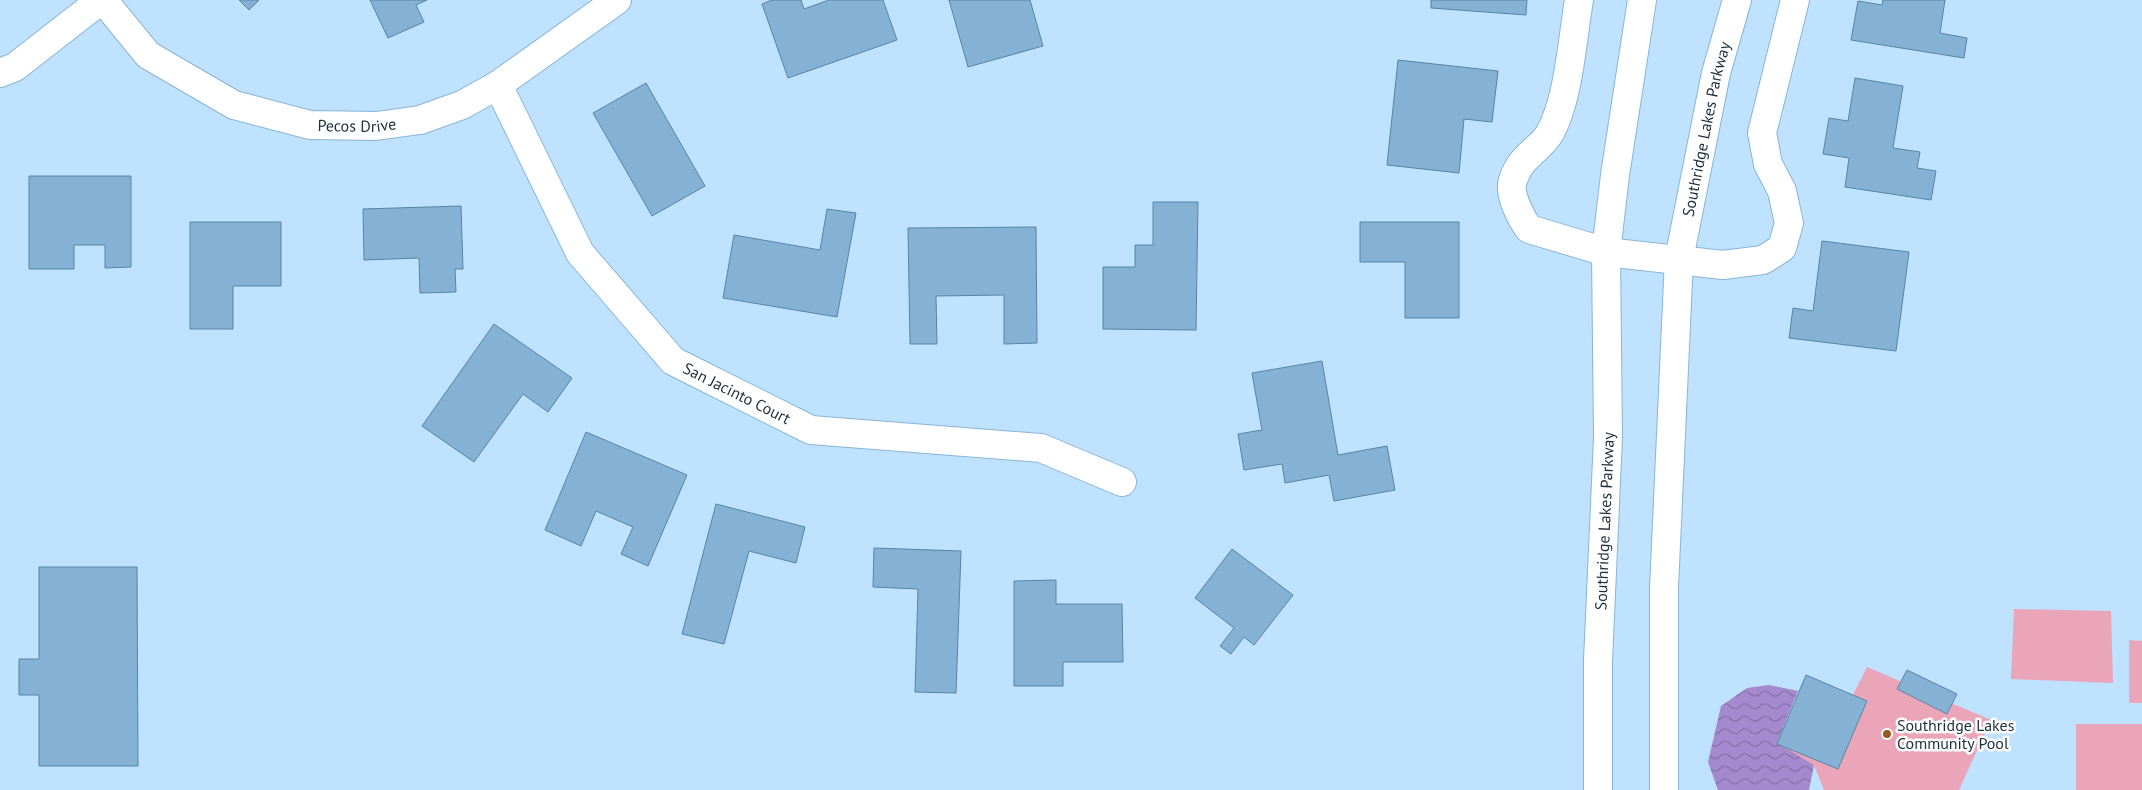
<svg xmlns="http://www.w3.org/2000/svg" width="2142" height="790" font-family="'PT Sans',sans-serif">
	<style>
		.park { fill: #eaa5b8 }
		.water { fill: url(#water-waves) }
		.building { fill: #85b2d4; stroke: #5884a4 }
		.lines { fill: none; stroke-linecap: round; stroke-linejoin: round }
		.street-casing { stroke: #88b5d7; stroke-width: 30 }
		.secondary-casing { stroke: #88b5d7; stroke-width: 30 }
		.street { stroke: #fff; stroke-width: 28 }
		.secondary { stroke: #fff; stroke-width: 28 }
		.poi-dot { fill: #95591b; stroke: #fefefe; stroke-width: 2 }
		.labels { text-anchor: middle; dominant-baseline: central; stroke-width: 5; stroke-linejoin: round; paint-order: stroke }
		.street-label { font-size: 16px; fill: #1d2f3d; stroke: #fefefe }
		.poi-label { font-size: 16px; fill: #1d2f3d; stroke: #fefefe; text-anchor: start }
	</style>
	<defs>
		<pattern id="water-waves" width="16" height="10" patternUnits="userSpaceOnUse" patternTransform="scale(1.25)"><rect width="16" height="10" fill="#a489ce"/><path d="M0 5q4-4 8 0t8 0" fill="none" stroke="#8570a8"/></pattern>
	</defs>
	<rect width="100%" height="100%" fill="#bee2ff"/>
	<g class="park">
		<polygon points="2014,609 2111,611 2113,683 2011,679"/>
		<polygon points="2129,640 2142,641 2142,703 2129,703"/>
		<polygon points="1867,667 1991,720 1959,790 1824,790 1814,765 1783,749 1813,682 1852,697"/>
		<rect x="2076" y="724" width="66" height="66"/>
	</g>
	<polygon class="water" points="1769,685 1798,691 1777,743 1814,765 1809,790 1718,790 1708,762 1721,706 1747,688"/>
	<g class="building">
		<polygon points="239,0 259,0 249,10"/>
		<polygon points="370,0 427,0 416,5 424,22 388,38"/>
		<polygon points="772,0 801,0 804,9 829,0 883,0 897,40 788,78 762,4"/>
		<polygon points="949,0 1030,0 1043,46 968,67"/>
		<polygon points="1431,0 1527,0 1526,15 1431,8"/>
		<polygon points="1883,0 1945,0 1940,33 1967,38 1964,58 1851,40 1858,1 1882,5"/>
		<polygon points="1398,60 1498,71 1492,122 1464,119 1459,173 1387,165"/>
		<polygon points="1855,78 1903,86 1893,148 1920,152 1917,168 1936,171 1931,200 1845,187 1849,158 1823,154 1829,118 1848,121"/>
		<polygon points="646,83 705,186 652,216 593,113"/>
		<polygon points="29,176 131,176 131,267 105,268 105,245 74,245 74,269 29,269"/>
		<polygon points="1153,202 1198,202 1196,330 1103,329 1103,267 1135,267 1135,245 1153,245"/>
		<polygon points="461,206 463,269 455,269 456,292 420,293 419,258 364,260 363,209"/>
		<polygon points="827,209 856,213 837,317 723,298 734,235 820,250"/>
		<polygon points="190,222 281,222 281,286 233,286 233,329 190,329"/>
		<polygon points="1360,222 1459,222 1459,318 1405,318 1405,262 1360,262"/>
		<polygon points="1036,227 1037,343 1004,344 1004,295 936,296 937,344 910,344 908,228"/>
		<polygon points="1822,241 1909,252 1896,351 1789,338 1793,308 1813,311"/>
		<polygon points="494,324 572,378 548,412 523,394 474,462 422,426"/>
		<polygon points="1322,361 1338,455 1387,446 1395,490 1334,501 1329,475 1285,483 1282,464 1244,470 1238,434 1262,430 1252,373"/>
		<polygon points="586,432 687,475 648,566 621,554 633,527 596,511 581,546 545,530"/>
		<polygon points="716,504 805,527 796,563 749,551 724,644 682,634"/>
		<polygon points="874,548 961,551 956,693 915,692 918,589 873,587"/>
		<polygon points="1232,549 1293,595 1254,645 1244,637 1231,654 1220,646 1234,628 1195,598"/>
		<polygon points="39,567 137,567 138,766 39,766 39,695 19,695 19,659 39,659"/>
		<polygon points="1056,580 1056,604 1122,604 1123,662 1063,662 1063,686 1014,686 1014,581"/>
		<polygon points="1907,670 1957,694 1947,714 1897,689"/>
		<polygon points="1806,675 1867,701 1838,769 1777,744"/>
	</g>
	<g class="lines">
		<g class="street-casing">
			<g id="street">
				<path id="s1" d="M103 0 148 55 234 105 310 125 376 126 420 120 462 105 498 85 617 0"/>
				<path d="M1579 0C1572 41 1569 98 1550 133 1540 150 1521 155 1513 180 1508 194 1521 218 1529 229L1606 252 1723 265 1763 260 1782 248 1789 223 1782 191 1768 164 1762 133 1795 0"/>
				<polyline points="0,73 15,67 101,0"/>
				<path id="s2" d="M498 85 580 253 673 361 811 430 1041 448 1122 482"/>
			</g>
		</g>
		<g class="secondary-casing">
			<g id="secondary">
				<path id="s3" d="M1598 790V661L1608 437 1606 252 1615 175 1642 0"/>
				<path id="s4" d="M1664 790V588L1679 259 1716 73 1737 0"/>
			</g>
		</g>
		<use href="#street" class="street"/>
		<use href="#secondary" class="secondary"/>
	</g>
	<circle class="poi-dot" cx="1887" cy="734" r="5"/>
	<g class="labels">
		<g class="street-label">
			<text stroke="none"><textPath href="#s1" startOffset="296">Pecos Drive</textPath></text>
			<text stroke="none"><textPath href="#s4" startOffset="664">Southridge Lakes Parkway</textPath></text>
			<text stroke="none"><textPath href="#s2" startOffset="401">San Jacinto Court</textPath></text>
			<text stroke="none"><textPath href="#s3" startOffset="269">Southridge Lakes Parkway</textPath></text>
		</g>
		<g class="poi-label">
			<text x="1897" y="725">Southridge Lakes<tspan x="1897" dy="18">Community Pool</tspan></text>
		</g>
	</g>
</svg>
